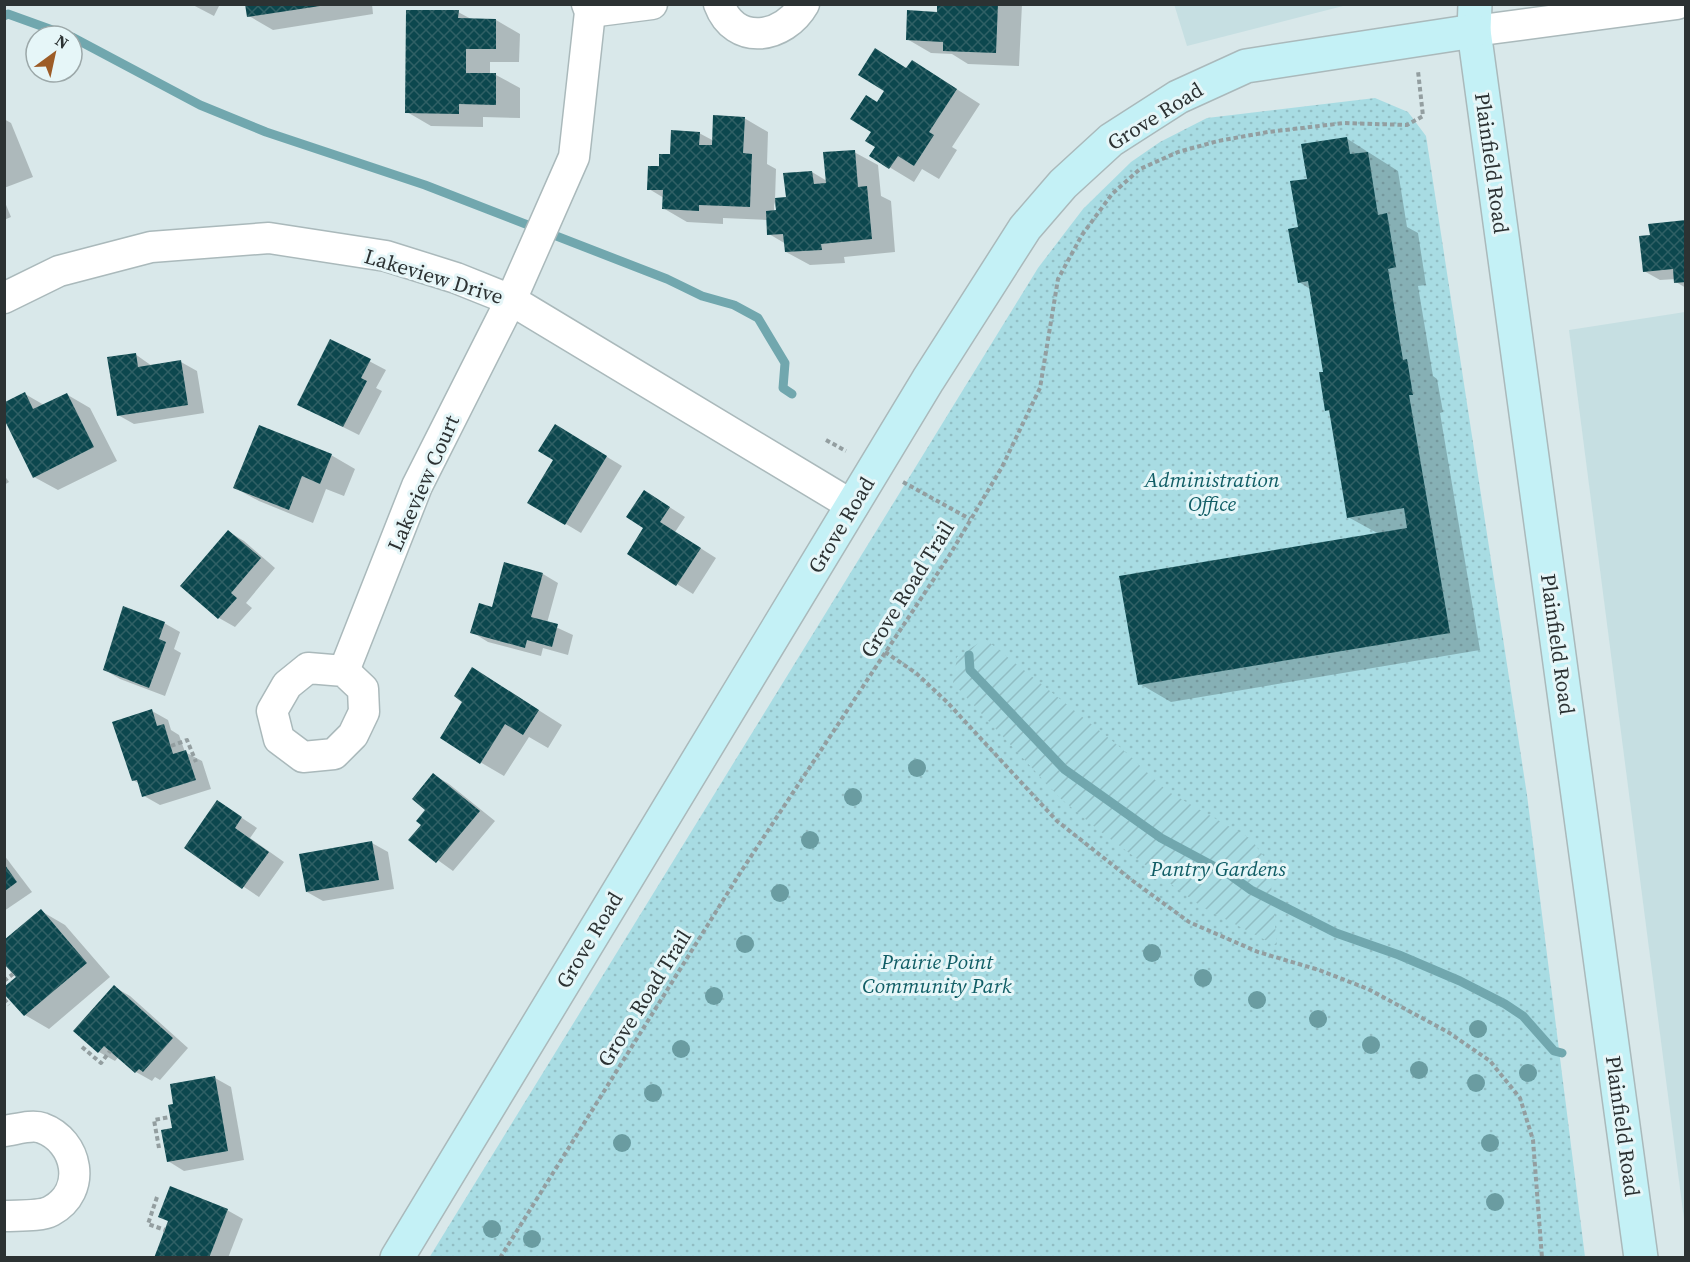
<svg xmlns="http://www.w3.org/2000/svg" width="1690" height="1262" font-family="'Source Serif 4',serif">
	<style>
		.built { fill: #c6dfe2 }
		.park { fill: url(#park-dots) }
		.garden { fill: url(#garden-furrows) }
		.shadow { fill: #0003; fill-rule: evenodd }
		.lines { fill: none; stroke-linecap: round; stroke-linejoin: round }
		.stream { stroke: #71a7ae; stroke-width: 9 }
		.building { fill: url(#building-cross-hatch) }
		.street-casing { stroke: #aab9bb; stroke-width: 33 }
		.secondary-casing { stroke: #aab9bb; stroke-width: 36 }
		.path { stroke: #939ea0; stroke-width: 4; stroke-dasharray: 4.5 3; stroke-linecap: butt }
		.street { stroke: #fff; stroke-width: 30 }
		.secondary { stroke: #c4f1f6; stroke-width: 33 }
		.tree { fill: #6a9ca1 }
		.labels { text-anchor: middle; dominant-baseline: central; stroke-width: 6; stroke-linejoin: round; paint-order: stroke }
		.street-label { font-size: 21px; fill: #2c3233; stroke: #e6f6f8 }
		.park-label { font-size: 21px; font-style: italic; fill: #105d65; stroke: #e6f6f8 }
	</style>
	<defs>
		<pattern id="park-dots" width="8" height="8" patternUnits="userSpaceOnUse" patternTransform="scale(1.5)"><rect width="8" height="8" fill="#a8dce3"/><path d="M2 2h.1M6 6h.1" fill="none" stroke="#91bdc3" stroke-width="1.8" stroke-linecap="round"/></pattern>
		<pattern id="garden-furrows" width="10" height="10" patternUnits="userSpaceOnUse" patternTransform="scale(1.5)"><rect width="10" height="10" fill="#a8dce3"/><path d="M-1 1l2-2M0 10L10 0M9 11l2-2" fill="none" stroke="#91bdc3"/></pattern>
		<pattern id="building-cross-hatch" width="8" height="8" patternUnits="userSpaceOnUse" patternTransform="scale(1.5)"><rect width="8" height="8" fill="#0c474e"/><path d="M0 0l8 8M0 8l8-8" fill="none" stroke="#306065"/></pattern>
	</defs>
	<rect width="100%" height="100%" fill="#d9e8ea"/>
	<g class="built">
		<polygon points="1174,4 1347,4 1347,5 1187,46"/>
		<polygon points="1685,312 1686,312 1685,1227 1569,330"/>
	</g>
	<polygon class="park" points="1375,98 1408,112 1426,136 1527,795 1585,1257 429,1258 1038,268 1083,209 1131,162 1160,142 1207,118"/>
	<polygon class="garden" points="985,639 1121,748 1167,791 1251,839 1269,864 1277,946 1202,907 1101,832 1060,798 953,683 957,657"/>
	<g class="shadow">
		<polygon points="191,4 220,4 214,16"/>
		<polygon points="247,4 372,4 373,14 273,30 249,16"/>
		<polygon points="939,4 1022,4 1019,66 968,64 952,54 931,53 907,39 938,13"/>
		<polygon points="458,12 473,20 496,20 520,34 519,62 490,62 490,75 496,75 520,88 520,118 483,117 483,127 431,126 407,112"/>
		<polygon points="876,50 908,69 936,76 980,104 952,147 957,150 939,179 922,169 914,182 871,156 877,147 873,132 878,103 886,91"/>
		<path d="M744 118 768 132 767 164 776 169 775 200 787 198 812 172 827 181 854 152 878 165 881 196 891 201 895 252 844 257 845 263 810 265 786 252V244L769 234 768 220 723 218V224L687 222 663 208 664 198 649 189 660 167 699 133 714 141ZM774 202 777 212H774Z"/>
		<polygon points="4,119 11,123 33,177 4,188"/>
		<polygon points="1346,138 1398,171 1407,227 1418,233 1426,285 1418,286 1433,376 1437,379 1443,412 1440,413 1480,650 1171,702 1140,684 1379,534 1348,517 1330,412 1327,410 1324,373 1310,289 1299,282 1299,228 1309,180"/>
		<polygon points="4,200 11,217 4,220"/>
		<polygon points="1686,222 1686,288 1676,282 1676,279 1660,280 1644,271 1652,237"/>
		<polygon points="331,341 386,370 376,388 382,391 359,435 315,413"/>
		<polygon points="135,354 152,366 181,362 197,371 204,413 134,424 118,415"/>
		<polygon points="25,394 44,405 66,394 90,408 117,461 58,490 34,477 4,418 4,403"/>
		<polygon points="571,435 622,466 581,533 529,502"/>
		<polygon points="331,455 355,469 344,496 326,489 313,523 259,501 235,488"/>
		<polygon points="4,475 9,482 4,485"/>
		<polygon points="660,501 685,517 675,532 716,558 693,594 629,554"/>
		<polygon points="229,532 244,541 275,568 246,603 252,608 235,627 219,618 182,586"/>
		<polygon points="543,574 558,583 547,623 573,635 568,655 543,648 541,656 488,642 472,632"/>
		<polygon points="164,623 180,632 174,649 181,653 165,696 120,679 105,670"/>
		<polygon points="496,683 562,725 548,748 529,737 504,776 480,762"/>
		<polygon points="152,711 168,720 171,730 179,735 185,752 202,761 211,789 160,805 144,796 140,784 133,780"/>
		<polygon points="434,775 449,784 495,821 453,871 410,840 423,825"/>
		<polygon points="218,802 257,828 250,838 284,862 259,897 186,848"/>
		<polygon points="372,843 388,852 394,889 323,901 307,892"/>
		<polygon points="4,855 32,892 4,911"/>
		<polygon points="41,911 65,925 110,977 49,1029 25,1015 4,991 18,978"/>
		<polygon points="114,987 130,996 188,1048 160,1080 155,1077 152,1081 136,1072 119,1056 115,1061 99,1052 75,1031"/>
		<polygon points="215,1078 231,1087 244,1160 184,1171 168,1161 174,1129"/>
		<polygon points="227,1210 243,1219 228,1258 156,1258"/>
	</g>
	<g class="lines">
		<g class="stream">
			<polyline points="4,16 8,14 69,36"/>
			<polyline points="72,37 200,105 266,132 425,185 667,279 702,296 734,305 758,318 785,363 783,388 792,394"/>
			<polyline points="969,655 970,670 1064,769 1161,838 1230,875 1251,890 1336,933 1399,955 1460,981 1505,1004 1523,1016 1554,1051 1562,1053"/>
		</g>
	</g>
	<g class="building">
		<polygon points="245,4 319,4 320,6 247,17"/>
		<polygon points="937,4 998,4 996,53 943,51 943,42 906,40 907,10 937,12"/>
		<polygon points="406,10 459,10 458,18 496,19 496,49 466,49 466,73 496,73 496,105 459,104 459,114 405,113"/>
		<polygon points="875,48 906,68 912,60 957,89 929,132 934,135 914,166 898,156 889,169 869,156 875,147 865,141 871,132 850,119 866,95 877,102 884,91 858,75"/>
		<polygon points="713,115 745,117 743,153 752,154 750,207 699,205 699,211 662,209 663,190 647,190 648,166 659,166 659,154 670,154 671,130 700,132 699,145 712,145"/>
		<polygon points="1347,137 1350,154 1368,152 1378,215 1387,213 1396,267 1388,269 1403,360 1407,359 1413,395 1409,395 1450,633 1138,685 1119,576 1407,528 1404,508 1347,518 1329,410 1325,411 1319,372 1323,372 1308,281 1298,283 1288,229 1298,227 1290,181 1307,179 1301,144"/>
		<polygon points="855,150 858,187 867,186 872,239 821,244 822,250 785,252 783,234 767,235 766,211 776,210 775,198 786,197 783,173 812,171 814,184 826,183 823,152"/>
		<polygon points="1686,220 1686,282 1674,283 1673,269 1643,272 1639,236 1650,235 1648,224"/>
		<polygon points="330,339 371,359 361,378 367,381 343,427 297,405"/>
		<polygon points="136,353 138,367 181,360 188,405 117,416 107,357"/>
		<polygon points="25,392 33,409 67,393 94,447 33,478 5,421 5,402"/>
		<polygon points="555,424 607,456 565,525 527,503 553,460 538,451"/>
		<polygon points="259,425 332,454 320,484 302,476 289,510 233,488"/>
		<polygon points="644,490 670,507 660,522 701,548 676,586 627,554 643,528 626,517"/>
		<polygon points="228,530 261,558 231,593 237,598 218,619 180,586"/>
		<polygon points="504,562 543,573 531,617 558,624 552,647 527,640 525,648 470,633 479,603 492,607"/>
		<polygon points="123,606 165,622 159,639 166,642 149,688 103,670"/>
		<polygon points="472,667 539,710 523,735 505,724 480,764 440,738 462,702 454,696"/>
		<polygon points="152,709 157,726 164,724 173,754 186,750 196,780 142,797 137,780 132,781 112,722"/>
		<polygon points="433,773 480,811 436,863 408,840 421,825 416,821 425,810 412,799"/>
		<polygon points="217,800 242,817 235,828 269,852 242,889 184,848"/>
		<polygon points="372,841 379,880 306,892 299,854"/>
		<polygon points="5,865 17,882 5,891"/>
		<polygon points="41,909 87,963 24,1016 4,994 4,987 16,977 4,964 4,940"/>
		<polygon points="114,985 173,1038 143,1072 139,1069 135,1073 104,1046 98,1053 73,1031"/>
		<polygon points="215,1076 228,1151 167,1162 161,1130 172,1128 168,1105 173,1104 170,1084"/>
		<polygon points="170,1186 228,1209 209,1258 154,1258 168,1221 158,1217"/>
	</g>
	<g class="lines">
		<g class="street-casing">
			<g id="street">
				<path d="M719 4C735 47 784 39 804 4"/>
				<polyline points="590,12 652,4"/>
				<polyline points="1474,31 1677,4"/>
				<polyline points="4,298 59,271 151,247 269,238 386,256 456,278 511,300 853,506"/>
				<polygon points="308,668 344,671 363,689 364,712 353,735 334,754 303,757 279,739 272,711 287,685"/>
				<polyline points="344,671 417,486 511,300 574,157 590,12 587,4"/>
				<path d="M4 1131C14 1130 32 1124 42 1128 78 1141 88 1191 51 1211 40 1217 17 1215 4 1216"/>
			</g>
		</g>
		<g class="secondary-casing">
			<g id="secondary">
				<polyline points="1475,4 1474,31 1641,1258"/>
				<polyline points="397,1258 928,380 1025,228 1063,184 1111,140 1178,97 1246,66 1474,31"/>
			</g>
		</g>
		<g class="path">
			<polyline points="826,440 846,451"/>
			<polyline points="903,482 970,519"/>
			<polyline points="885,652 916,673 947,702 1057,821 1133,881 1189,922 1258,952 1319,970 1368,989 1448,1032 1490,1061 1520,1098 1533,1140 1542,1258"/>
			<polyline points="171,746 187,740 196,762"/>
			<polyline points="4,981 13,974"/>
			<polyline points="4,999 9,1005"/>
			<polyline points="82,1047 101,1063 110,1051"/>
			<polyline points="159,1148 154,1120 170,1117"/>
			<polyline points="157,1197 148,1224 165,1230"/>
			<polyline points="500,1258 742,870 949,556 1002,467 1040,388 1058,279 1082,235 1112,194 1140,169 1178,152 1218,141 1268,132 1344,123 1407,125 1423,116 1418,71"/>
		</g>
		<use href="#street" class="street"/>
		<use href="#secondary" class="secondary"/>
	</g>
	<g class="tree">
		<circle cx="917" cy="768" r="9"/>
		<circle cx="853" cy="797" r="9"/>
		<circle cx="810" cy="840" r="9"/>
		<circle cx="780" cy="893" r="9"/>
		<circle cx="745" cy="944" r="9"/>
		<circle cx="1152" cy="953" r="9"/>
		<circle cx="1203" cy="978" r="9"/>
		<circle cx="714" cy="996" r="9"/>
		<circle cx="1257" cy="1000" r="9"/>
		<circle cx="1318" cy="1019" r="9"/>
		<circle cx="1478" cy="1029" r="9"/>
		<circle cx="1371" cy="1045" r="9"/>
		<circle cx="681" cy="1049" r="9"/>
		<circle cx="1419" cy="1070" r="9"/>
		<circle cx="1528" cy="1073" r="9"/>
		<circle cx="1476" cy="1083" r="9"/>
		<circle cx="653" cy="1093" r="9"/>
		<circle cx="622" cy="1143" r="9"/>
		<circle cx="1490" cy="1143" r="9"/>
		<circle cx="1495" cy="1202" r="9"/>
		<circle cx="492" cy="1229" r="9"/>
		<circle cx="532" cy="1239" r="9"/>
	</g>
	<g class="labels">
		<g class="street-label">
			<text transform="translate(1155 116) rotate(-32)">Grove Road</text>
			<text transform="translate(1492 163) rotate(82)">Plainfield Road</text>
			<text transform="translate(434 276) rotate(17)">Lakeview Drive</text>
			<text transform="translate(423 483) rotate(-66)">Lakeview Court</text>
			<text transform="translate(841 525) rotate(-59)">Grove Road</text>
			<text transform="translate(907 589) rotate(-58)">Grove Road Trail</text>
			<text transform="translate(1558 644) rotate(82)">Plainfield Road</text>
			<text transform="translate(589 940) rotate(-59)">Grove Road</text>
			<text transform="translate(644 998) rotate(-58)">Grove Road Trail</text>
			<text transform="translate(1623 1126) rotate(82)">Plainfield Road</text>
		</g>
		<g class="park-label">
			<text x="1212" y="479">Administration<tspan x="1212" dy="24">Office</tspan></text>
			<text x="1218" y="868">Pantry Gardens</text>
			<text x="937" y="961">Prairie Point<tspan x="937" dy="24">Community Park</tspan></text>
		</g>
	</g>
	<rect width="1690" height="1262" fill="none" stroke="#2c3233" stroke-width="12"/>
	<g transform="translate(54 54) rotate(33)"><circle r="28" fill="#e6f6f8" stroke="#9ca8a9" stroke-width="1.5"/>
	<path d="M0-4.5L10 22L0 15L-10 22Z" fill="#9d5c27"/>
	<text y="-9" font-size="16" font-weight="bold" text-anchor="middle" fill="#2c3233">N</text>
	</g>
</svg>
